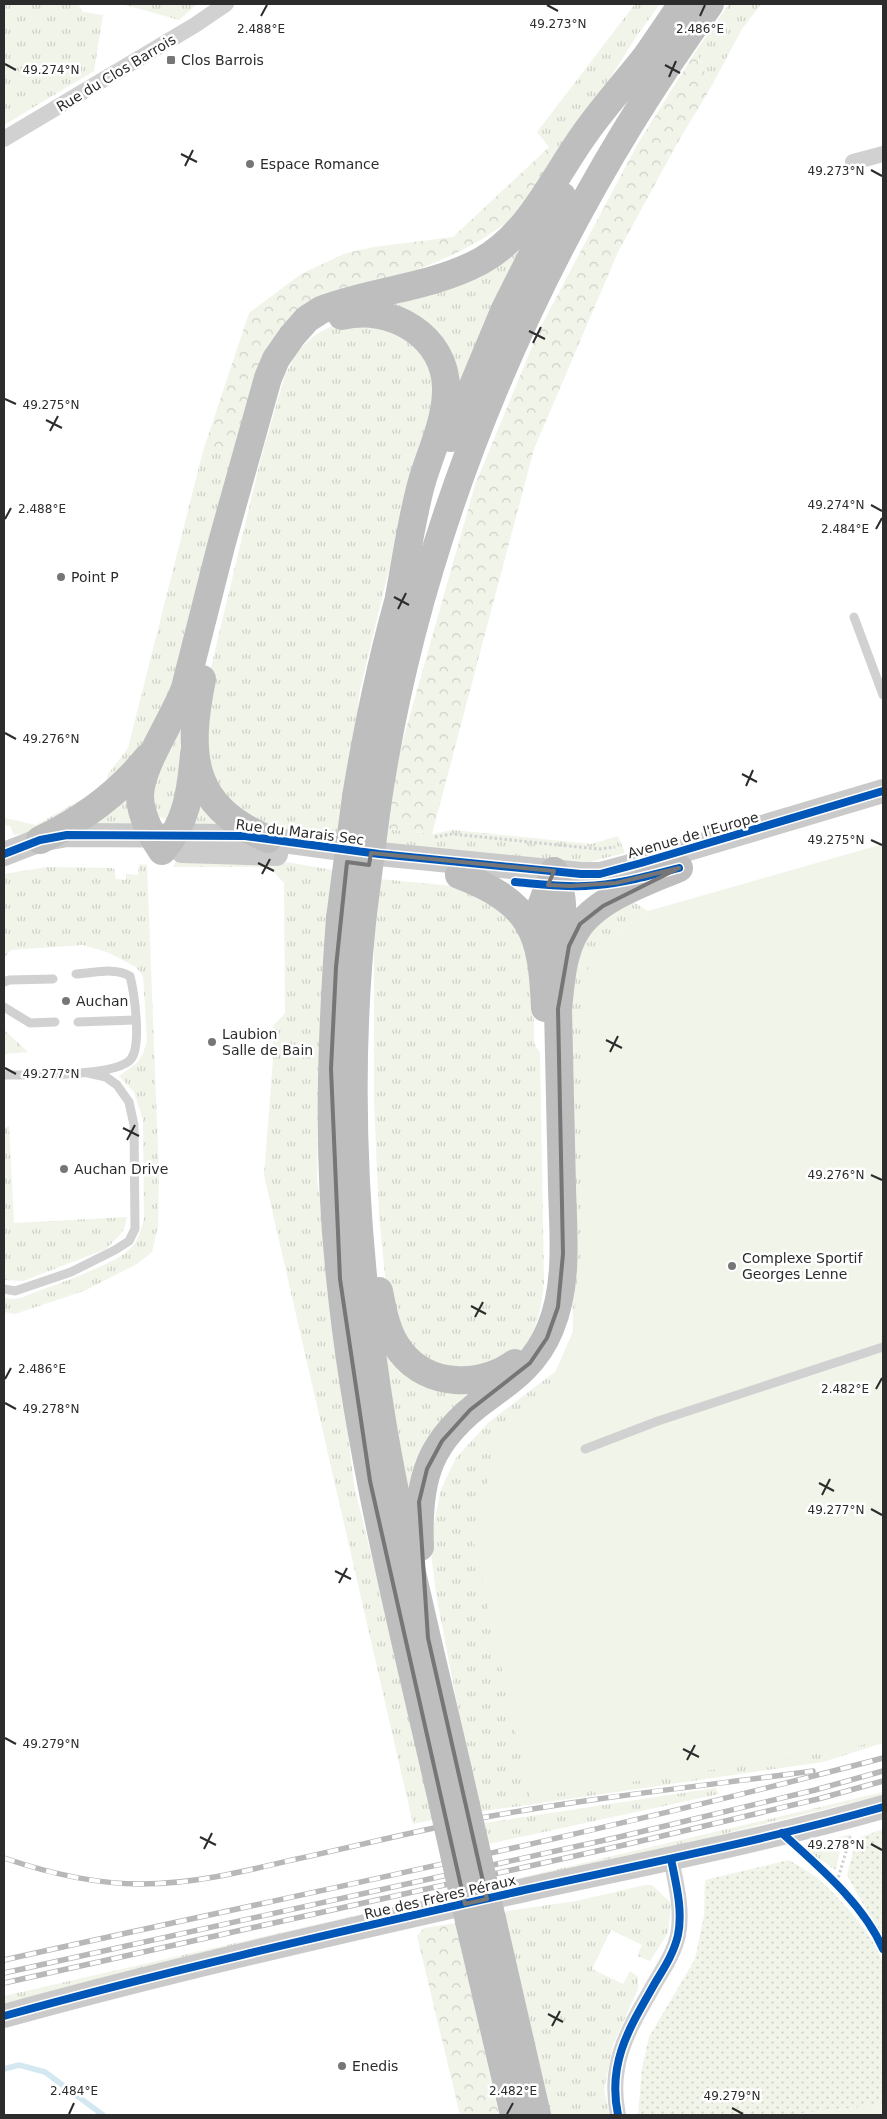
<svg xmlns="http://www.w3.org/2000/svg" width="887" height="2119" font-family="'DejaVu Sans',sans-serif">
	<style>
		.grass { fill: url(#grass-tufts) }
		.forest { fill: url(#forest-crowns) }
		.garden { fill: url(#garden-dots) }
		.pitch { fill: #f0f4e9 }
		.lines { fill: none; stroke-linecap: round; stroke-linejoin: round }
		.stream { stroke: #d4e8f2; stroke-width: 5.5 }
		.path { stroke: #d1d1d1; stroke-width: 3; stroke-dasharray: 2.5 2.5; stroke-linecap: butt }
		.lane { stroke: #d1d1d1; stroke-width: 9 }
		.street { stroke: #d1d1d1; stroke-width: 16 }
		.secondary { stroke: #cacaca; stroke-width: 24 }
		.highway { stroke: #bebebe; stroke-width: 28 }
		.rail-casing { stroke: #b8b8b8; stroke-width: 5.5 }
		.rail { stroke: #fff; stroke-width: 4; stroke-dasharray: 11; stroke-linecap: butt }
		.highway-bridge { stroke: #bebebe; stroke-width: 28 }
		.cycleway-casing { stroke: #fff; stroke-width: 11 }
		.cycleway { stroke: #0057b8; stroke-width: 8 }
		.marked { fill: none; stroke: #767676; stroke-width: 4; stroke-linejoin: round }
		.ticks { fill: none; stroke: #2c2c2c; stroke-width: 2 }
		.poi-dot { fill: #767676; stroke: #fff; stroke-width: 2 }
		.labels { text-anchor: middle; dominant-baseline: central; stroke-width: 5; stroke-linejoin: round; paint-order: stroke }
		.poi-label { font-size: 14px; fill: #2c2c2c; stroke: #fff; text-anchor: start }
		.street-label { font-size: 14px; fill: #2c2c2c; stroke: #fff }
		.ticks-label { font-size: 12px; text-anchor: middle; fill: #2c2c2c; stroke: #fff; stroke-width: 5; stroke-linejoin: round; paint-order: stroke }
	</style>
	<defs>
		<pattern id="grass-tufts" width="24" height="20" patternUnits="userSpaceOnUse" patternTransform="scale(1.25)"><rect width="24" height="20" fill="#f0f4e9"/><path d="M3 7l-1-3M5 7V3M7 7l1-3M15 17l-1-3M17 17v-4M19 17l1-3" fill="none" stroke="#ced1c8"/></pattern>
		<pattern id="forest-crowns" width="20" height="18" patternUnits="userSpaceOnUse" patternTransform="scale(1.25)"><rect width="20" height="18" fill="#f0f4e9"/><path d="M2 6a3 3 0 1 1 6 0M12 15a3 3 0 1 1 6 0" fill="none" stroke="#ced1c8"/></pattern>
		<pattern id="garden-dots" width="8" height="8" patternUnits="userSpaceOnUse" patternTransform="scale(1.25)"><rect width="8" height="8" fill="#f0f4e9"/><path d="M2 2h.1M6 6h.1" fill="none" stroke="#ced1c8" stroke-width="1.8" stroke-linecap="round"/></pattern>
	</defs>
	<rect width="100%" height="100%" fill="#fff"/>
	<g class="grass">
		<polygon points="4,4 78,4 83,12 103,15 94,71 4,125"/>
		<polygon points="122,4 197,4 179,20"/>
		<polygon points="635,4 660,4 638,34 555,165 549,147 537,132"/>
		<polygon points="729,4 761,4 742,29 711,87 696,51"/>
		<polygon points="517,244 524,247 457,388 381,306"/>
		<polygon points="356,318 425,347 439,400 386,581 360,690 342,845 283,837 230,805 201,751 204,697 261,458 285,375 298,351 315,335 337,323"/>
		<polygon points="203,451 236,454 163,719 123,778 35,832 14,835 10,826 4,825 5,818 36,825 105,786 108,774 128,748"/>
		<polygon points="181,731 183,733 181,776 168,820 156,815 149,795 177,732"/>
		<polygon points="132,787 132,828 82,823"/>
		<polygon points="195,797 225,826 189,824"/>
		<polygon points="387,829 432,834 453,830 591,844 618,836 625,853 577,865 383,847"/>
		<polygon points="178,857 257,857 333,870 319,1041 317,1178 354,1485 436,1819 413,1824 264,1175 273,1059 273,1026 285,1013 284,883 269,867 173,867"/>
		<path d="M139 864 147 865 159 1175 158 1226 152 1252 137 1264 84 1291 15 1314 4 1312V1298L14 1299 23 1297C48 1287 116 1265 132 1247 139 1239 141 1229 144 1219L143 1120 134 1092 119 1076 137 1063 143 1054 147 1040 143 976 136 967 109 953 83 945 11 950 4 958V874L47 867 114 868 116 879 126 880V874L138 875Z"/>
		<path d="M379 879 453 886 478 892 523 931 537 989 534 1019V1043L540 1053 544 1282C542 1303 537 1339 518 1352 505 1361 479 1368 464 1374L409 1351 386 1285 379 1215 374 1101V927Z"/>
		<polygon points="627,898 648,911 605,941 608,1213 530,1797 883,1737 883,1743 823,1762 478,1812 436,1594 430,1544 441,1489 456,1458 489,1422 556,1371 573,1332 568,1003 577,941"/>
		<polygon points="4,1030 28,1052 4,1054"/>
		<polygon points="9,1126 14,1223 127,1217 124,1229 119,1236 106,1249 23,1281 4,1280 4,1128"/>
		<polygon points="382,1344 475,1388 407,1494"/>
		<polygon points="715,1788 719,1794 488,1844 485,1823"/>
		<polygon points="883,1792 883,1795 501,1888 499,1883"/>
		<polygon points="852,1834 840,1850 836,1870 801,1847"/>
		<polygon points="645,1885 652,1885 671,1903 668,1933 650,1961 637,1956 642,1945 611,1930 592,1969 623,1984 630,1971 638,1977 638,1989 613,2045 604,2090 610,2115 551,2115 503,1915 507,1911 576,1901"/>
		<polygon points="449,1894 450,1899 4,2010 4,1996"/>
	</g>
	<g class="forest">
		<polygon points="696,51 711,87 678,142 618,252 534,449 432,834 387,829 397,761 475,485 539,330 637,145"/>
		<path d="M549 147 555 165C544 180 533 200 518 213 463 261 389 279 322 302L236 454 203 451 249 313 301 274 346 253 374 247 453 237Z"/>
		<polygon points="456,1923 499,2115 460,2115 417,1936 424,1928"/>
	</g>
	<g class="garden">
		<polygon points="883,1829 883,1936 860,1899 847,1875 853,1852 861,1837"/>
		<path d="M789 1860C800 1867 814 1874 824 1884 846 1905 871 1933 883 1962V2105L788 2115H638L642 2068 649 2037 695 1959 704 1916 705 1880Z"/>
	</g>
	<g class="pitch">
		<polygon points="883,844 883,1741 792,1758 530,1797 473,1539 498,1438 549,1386 573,1332 587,1200 583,977 605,941 648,911"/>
		<polygon points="883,2105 883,2115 788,2115"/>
	</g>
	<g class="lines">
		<polyline class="stream" points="4,2069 19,2065 45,2072 103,2115"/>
		<g class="path">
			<polyline points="435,837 452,834 599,849 615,847"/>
			<path d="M801 1850C832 1878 867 1910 883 1949"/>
			<polyline points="837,1882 851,1835"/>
		</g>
		<g class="lane">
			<polyline points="854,617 883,695"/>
			<polyline points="4,982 9,980 53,979"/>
			<polyline points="4,1007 30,1023 55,1022"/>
			<polyline points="78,1022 135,1020"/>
			<path d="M4 1075C29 1075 117 1077 131 1059 142 1045 134 992 130 976 115 967 93 973 76 974"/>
			<polyline points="4,1289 15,1291 71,1272 115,1250 129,1241 135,1229 134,1125 129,1102 117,1085 106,1077 88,1073"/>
			<polyline points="585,1449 658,1421 883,1347"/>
		</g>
		<g class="street">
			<polyline points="4,139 195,25 226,4"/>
			<polyline points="853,162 883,154"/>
			<path d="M618 2115C607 2062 630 2027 655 1983 664 1968 674 1953 678 1935 683 1910 676 1884 671 1859"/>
		</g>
		<g class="secondary">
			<polyline points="182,851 276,854"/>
			<polyline points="4,854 40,840 67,835 245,836 379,854 581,874 600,874 641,863 883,791"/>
			<path d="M4 2016C177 1968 353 1929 529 1889 648 1863 766 1840 883 1807"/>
		</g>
		<g class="highway">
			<polyline points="635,73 682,4"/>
			<path d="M342 316C390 304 447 336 446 390 446 423 429 455 421 485 411 522 406 560 399 597"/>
			<polyline points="451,438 505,309 562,196"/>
			<path d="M202 679C187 754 189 806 268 839"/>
			<path d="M194 754C191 790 187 823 162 851 152 837 141 816 140 798 139 767 174 719 185 688L221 546 268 378 276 359 292 336 307 319 321 310C373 290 431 288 481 261 530 234 554 176 586 132 604 107 625 83 645 58"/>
			<path d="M356 797C368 724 383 652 404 581"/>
			<path d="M377 806C419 519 541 238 710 4"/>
			<path d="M40 840C82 820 118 794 147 758"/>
			<path d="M554 871C567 904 562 919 557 953"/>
			<path d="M459 875C532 903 542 932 545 1008"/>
			<path d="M363 913C344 1087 355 1261 384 1433 406 1558 438 1682 466 1805"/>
			<path d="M340 918C331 1041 327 1154 340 1277 358 1459 405 1636 445 1814"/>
			<polyline points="540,945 541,906 554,871"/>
			<path d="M379 1291C383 1312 387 1335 401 1352 428 1387 480 1388 515 1363"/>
			<path d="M420 1547C417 1477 429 1439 488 1397 515 1378 537 1361 550 1329 569 1284 563 1233 562 1187 561 1127 559 1068 558 1009 561 982 562 954 576 931 595 899 646 882 679 868"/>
			<polyline points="492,1919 537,2115"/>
			<polyline points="469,1921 514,2115"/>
		</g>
		<g class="rail-casing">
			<g id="rail">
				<path d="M4 1858C48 1873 94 1884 141 1884 193 1884 242 1872 292 1860 356 1846 421 1830 486 1817 594 1797 704 1786 813 1771"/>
				<path d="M4 1960C297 1895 592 1835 883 1758"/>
				<polyline points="4,1973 619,1837 815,1790 883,1771"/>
				<polyline points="4,1983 624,1845 818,1799 883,1781"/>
			</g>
		</g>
		<use href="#rail" class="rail"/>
		<g class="highway-bridge">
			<polyline points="363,913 377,806"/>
			<polyline points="340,918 356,797"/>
			<polyline points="466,1805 492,1919"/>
			<polyline points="445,1814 469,1921"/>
		</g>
		<g class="cycleway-casing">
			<g id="cycleway">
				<polyline points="4,854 40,840 67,835 245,836 379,854 581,874 600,874 641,863 883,791"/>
				<path d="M515 882C538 884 562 887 585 886 617 885 648 876 679 868"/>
				<path d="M782 1833C818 1866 863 1903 883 1949"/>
				<path d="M4 2016C177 1968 353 1929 529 1889 648 1863 766 1840 883 1807"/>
				<path d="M618 2115C607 2062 630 2027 655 1983 664 1968 674 1953 678 1935 683 1910 676 1884 671 1859"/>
			</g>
		</g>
		<use href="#cycleway" class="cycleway"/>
	</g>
	<path class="marked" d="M371 853 554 871 548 885 571 886 616 883 679 868 603 906 580 924 569 946 558 1009 563 1254 558 1307 547 1338 530 1363 470 1410 442 1441 427 1469 419 1502 428 1638 487 1899 465 1904 370 1481 340 1279 331 1069 336 967 347 862 369 865Z"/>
	<path class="ticks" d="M547 5 558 11M261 16 267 5M700 16 705 5M5 64 16 70M665 65 680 73M669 77 676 61M181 154 197 162M185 166 193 150M871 170 882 176M529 331 545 339M533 343 541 327M5 399 16 404M46 420 62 428M50 431 58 416M871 505 882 511M5 519 11 508M876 529 882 518M394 597 409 605M398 609 406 593M5 733 16 739M742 774 757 782M746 786 753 770M871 840 882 845M258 863 274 871M262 874 270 859M606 1040 622 1048M610 1052 618 1036M5 1068 16 1074M123 1128 139 1136M127 1140 135 1125M871 1175 882 1180M471 1306 486 1314M475 1317 483 1302M5 1379 11 1368M876 1389 882 1378M5 1403 16 1409M819 1483 834 1491M822 1495 830 1479M871 1509 882 1515M335 1571 351 1579M339 1583 347 1568M5 1738 16 1744M683 1749 699 1757M687 1760 695 1745M200 1837 216 1845M871 1844 882 1850M204 1849 212 1833M548 2014 563 2022M552 2026 560 2011M732 2108 743 2114M69 2114 74 2103M507 2114 513 2103"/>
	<g class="poi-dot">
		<rect x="166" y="55" width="10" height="10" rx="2.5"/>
		<circle cx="250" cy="164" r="5"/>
		<circle cx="61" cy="577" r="5"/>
		<circle cx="66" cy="1001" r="5"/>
		<circle cx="212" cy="1042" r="5"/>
		<circle cx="64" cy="1169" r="5"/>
		<circle cx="732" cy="1266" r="5"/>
		<circle cx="342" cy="2066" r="5"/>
	</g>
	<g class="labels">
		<g class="poi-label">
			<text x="181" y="60">Clos Barrois</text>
			<text x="260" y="164">Espace Romance</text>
			<text x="71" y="577">Point P</text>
			<text x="76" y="1001">Auchan</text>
			<text x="222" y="1034">Laubion<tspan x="222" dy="16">Salle de Bain</tspan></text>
			<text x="74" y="1169">Auchan Drive</text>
			<text x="742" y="1258">Complexe Sportif<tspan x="742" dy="16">Georges Lenne</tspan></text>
			<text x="352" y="2066">Enedis</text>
		</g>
		<g class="street-label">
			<text transform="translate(116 73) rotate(-31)">Rue du Clos Barrois</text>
			<text transform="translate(300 832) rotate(7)">Rue du Marais Sec</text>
			<text transform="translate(693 835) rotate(-16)">Avenue de l'Europe</text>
			<text transform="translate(440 1897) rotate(-13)">Rue des Frères Péraux</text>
		</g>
	</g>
	<g class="ticks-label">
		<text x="558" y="28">49.273°N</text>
		<text x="261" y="33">2.488°E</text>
		<text x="700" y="33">2.486°E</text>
		<text x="51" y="74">49.274°N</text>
		<text x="836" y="175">49.273°N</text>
		<text x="51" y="409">49.275°N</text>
		<text x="836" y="509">49.274°N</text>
		<text x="42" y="513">2.488°E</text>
		<text x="845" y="533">2.484°E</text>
		<text x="51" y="743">49.276°N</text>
		<text x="836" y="844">49.275°N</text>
		<text x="51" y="1078">49.277°N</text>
		<text x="836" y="1179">49.276°N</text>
		<text x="42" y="1373">2.486°E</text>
		<text x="845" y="1393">2.482°E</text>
		<text x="51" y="1413">49.278°N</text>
		<text x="836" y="1514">49.277°N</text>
		<text x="51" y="1748">49.279°N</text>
		<text x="836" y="1849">49.278°N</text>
		<text x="74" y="2095">2.484°E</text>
		<text x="513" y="2095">2.482°E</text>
		<text x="732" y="2100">49.279°N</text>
	</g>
	<rect width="887" height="2119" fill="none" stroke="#2c2c2c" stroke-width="10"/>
</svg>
